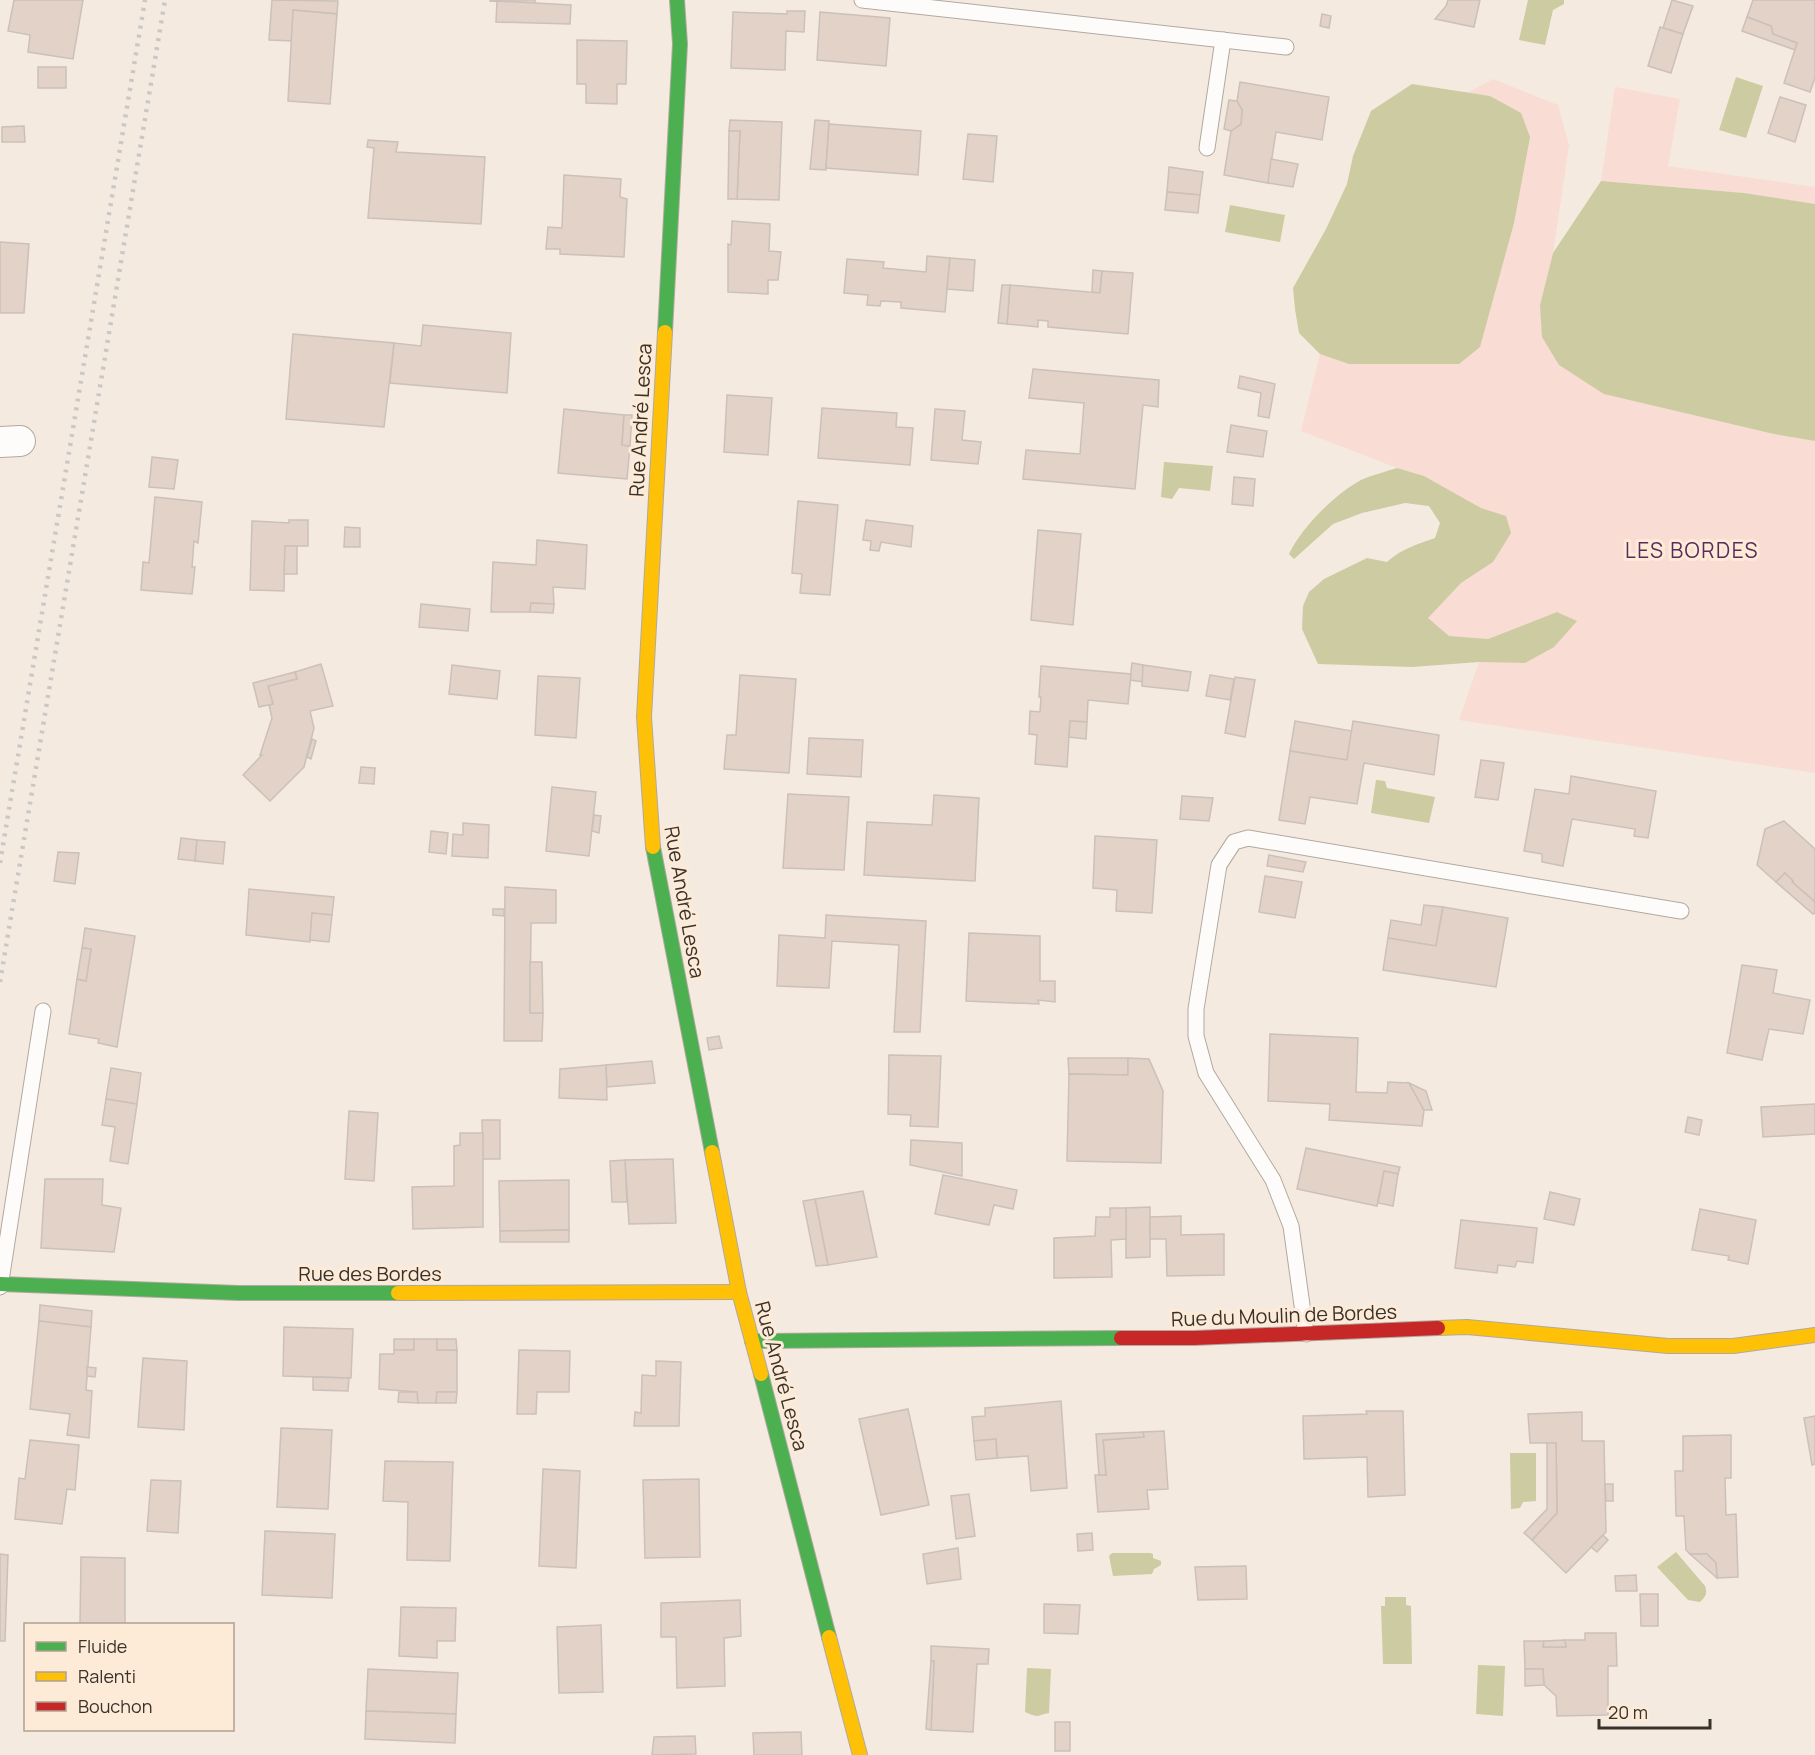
<svg xmlns="http://www.w3.org/2000/svg" width="1815" height="1755" font-family="Manrope,sans-serif">
	<style>
		.green { fill: #f9dcd3 }
		.water { fill: #cccba1 }
		.building { fill: #e2d2c8; stroke: #cbc1ba; stroke-width: 1.5 }
		.lines { fill: none; stroke-linecap: round; stroke-linejoin: round }
		.lane-casing { stroke: #b1a9a0; stroke-width: 17 }
		.street-casing { stroke: #b1a9a0; stroke-width: 32 }
		.fast-casing { stroke: #b1a9a0; stroke-width: 16 }
		.slow-casing { stroke: #b1a9a0; stroke-width: 16 }
		.jam-casing { stroke: #b1a9a0; stroke-width: 16 }
		.lane { stroke: #fefcfa; stroke-width: 15 }
		.street { stroke: #fefcfa; stroke-width: 30 }
		.fast { stroke: #4caf50; stroke-width: 14 }
		.slow { stroke: #ffc107; stroke-width: 14 }
		.jam { stroke: #c62828; stroke-width: 14 }
		.rail { stroke: #cac7c5; stroke-width: 4.5; stroke-dasharray: 3 6; stroke-linecap: butt }
		.labels { text-anchor: middle; dominant-baseline: central; stroke-width: 6; stroke-linejoin: round; paint-order: stroke }
		.street-label { font-size: 20px; fill: #39322b; stroke: #fdebd7 }
		.neighbourhood-label { font-size: 21px; letter-spacing: 1.5px; fill: #5b2b5d; stroke: #fdebd7 }
	</style>
	<rect width="100%" height="100%" fill="#f5eadf"/>
	<g class="green">
		<polygon points="1493,79 1558,105 1569,145 1553,253 1540,305 1774,434 1815,441 1815,773 1459,720 1479,662 1525,663 1557,612 1488,639 1449,636 1427,618 1461,583 1493,562 1506,516 1481,508 1424,476 1397,468 1301,431 1320,354 1349,364 1459,364 1490,96 1467,93"/>
		<polygon points="1615,87 1680,99 1668,166 1815,187 1815,204 1744,193 1601,181"/>
	</g>
	<g class="water">
		<polygon points="1528,0 1564,0 1564,4 1553,10 1545,45 1519,40"/>
		<polygon points="1736,77 1763,86 1746,138 1719,130"/>
		<polygon points="1412,84 1490,96 1521,113 1530,137 1514,223 1480,347 1459,364 1349,364 1320,354 1299,333 1295,309 1293,288 1326,229 1347,184 1353,156 1371,111"/>
		<polygon points="1601,181 1744,193 1815,204 1815,441 1774,434 1604,394 1559,365 1542,337 1540,305 1553,253"/>
		<polygon points="1230,205 1285,215 1280,242 1225,232"/>
		<polygon points="1164,462 1213,466 1210,491 1179,488 1172,499 1161,497"/>
		<path d="M1397 468 1424 476 1481 508 1506 516 1511 533 1493 562 1461 583 1428 618 1449 636 1488 639 1557 612 1577 621 1554 647 1525 663 1479 662 1412 667 1318 664 1302 629 1303 606 1309 592 1324 579 1367 558 1387 562C1401 549 1418 544 1435 538L1440 523 1429 506 1405 503 1362 513 1333 524 1294 559 1289 554C1301 528 1335 494 1361 480 1372 475 1385 472 1397 468Z"/>
		<polygon points="1376,780 1385,781 1387,788 1435,797 1429,823 1371,813"/>
		<polygon points="1510,1453 1536,1453 1536,1501 1523,1502 1520,1508 1511,1509"/>
		<path d="M1676 1552 1705 1586C1708 1594 1705 1597 1700 1602L1688 1600 1657 1567Z"/>
		<polygon points="1112,1553 1150,1553 1153,1554 1153,1558 1161,1561 1161,1565 1154,1569 1152,1574 1113,1576 1109,1556"/>
		<polygon points="1385,1597 1406,1597 1406,1605 1411,1606 1412,1664 1383,1664 1381,1606 1385,1606"/>
		<polygon points="1478,1665 1505,1666 1503,1716 1476,1714"/>
		<path d="M1027 1668 1051 1669 1049 1713C1035 1716 1039 1718 1025 1712Z"/>
	</g>
	<g class="building">
		<polygon points="14,0 83,0 73,59 28,52 30,35 8,31"/>
		<polygon points="272,0 338,1 337,14 293,10 292,41 269,40"/>
		<polygon points="490,0 535,0 535,3 490,1"/>
		<polygon points="1448,0 1480,0 1474,27 1435,19 1446,6"/>
		<polygon points="1672,0 1693,6 1683,34 1663,28"/>
		<polygon points="1753,0 1815,0 1815,78 1810,92 1784,83 1797,43 1773,34 1771,26 1747,17"/>
		<polygon points="497,1 571,5 570,24 496,22"/>
		<polygon points="293,10 337,14 330,104 288,101"/>
		<polygon points="787,11 805,11 804,32 786,31 785,70 731,68 733,12 787,14"/>
		<polygon points="820,12 890,18 886,66 817,60"/>
		<polygon points="1322,14 1331,16 1329,28 1320,26"/>
		<polygon points="1747,17 1771,26 1773,34 1797,43 1795,50 1742,31"/>
		<polygon points="1660,27 1683,34 1671,73 1648,66"/>
		<polygon points="577,40 627,41 626,84 617,84 617,104 586,103 586,84 577,84"/>
		<rect x="38" y="67" width="28" height="21"/>
		<polygon points="1240,82 1329,97 1322,140 1276,132 1268,183 1224,175 1231,131 1241,124 1242,110 1237,101"/>
		<polygon points="1780,97 1806,105 1795,142 1768,133"/>
		<polygon points="1229,100 1237,101 1242,110 1241,124 1231,131 1224,129"/>
		<polygon points="730,120 782,122 779,200 737,199 740,131 729,131"/>
		<polygon points="815,120 829,121 826,170 810,169"/>
		<polygon points="829,124 921,131 918,175 826,168"/>
		<polygon points="24,126 25,142 2,142 2,127"/>
		<polygon points="729,131 740,131 737,199 728,199"/>
		<polygon points="968,134 997,136 993,182 963,179"/>
		<polygon points="368,140 398,142 396,152 485,157 481,224 368,218 374,148 367,147"/>
		<polygon points="1271,159 1298,164 1293,187 1268,183"/>
		<polygon points="1169,167 1203,172 1200,195 1167,192"/>
		<polygon points="564,175 621,179 620,197 627,199 624,257 560,254 560,249 546,249 548,227 562,228"/>
		<polygon points="1167,192 1200,195 1198,213 1165,210"/>
		<polygon points="732,221 770,224 769,251 781,252 778,280 768,280 768,294 728,292 728,244 731,245"/>
		<polygon points="0,242 29,244 24,313 0,313"/>
		<polygon points="927,256 950,258 945,312 901,308 901,302 881,301 880,306 867,305 868,295 844,293 847,259 884,262 883,268 926,272"/>
		<polygon points="950,258 975,260 973,291 947,289"/>
		<polygon points="1093,270 1102,271 1100,293 1092,292"/>
		<polygon points="1102,271 1133,273 1128,334 1048,327 1048,321 1038,320 1038,327 1007,324 1010,285 1100,293"/>
		<polygon points="1002,285 1010,285 1007,324 998,323"/>
		<polygon points="423,325 511,333 507,393 390,383 394,343 421,346"/>
		<polygon points="293,334 394,343 384,427 286,419"/>
		<polygon points="1033,369 1159,380 1158,407 1143,405 1135,489 1023,479 1026,450 1080,454 1084,403 1029,398"/>
		<polygon points="1240,376 1275,384 1269,418 1258,416 1261,393 1238,388"/>
		<polygon points="727,395 772,398 768,455 724,452"/>
		<polygon points="822,408 897,413 896,427 913,428 910,465 818,458"/>
		<polygon points="564,409 624,415 622,445 630,446 627,479 558,473"/>
		<polygon points="935,409 965,411 962,440 981,442 978,464 931,460"/>
		<polygon points="624,415 632,415 630,446 622,445"/>
		<polygon points="1231,425 1267,431 1263,457 1227,452"/>
		<polygon points="152,457 178,460 174,489 149,487"/>
		<polygon points="1234,477 1255,479 1253,506 1232,504"/>
		<polygon points="155,497 202,502 198,543 194,541 192,567 195,567 192,594 141,590 143,562 149,563"/>
		<polygon points="798,501 838,505 830,595 800,593 802,574 792,573"/>
		<polygon points="289,520 308,520 308,546 285,546 284,591 250,590 252,521 289,523"/>
		<polygon points="866,520 913,526 911,547 881,542 879,551 870,550 871,541 863,540"/>
		<polygon points="345,527 360,528 360,547 344,547"/>
		<polygon points="1038,530 1081,534 1073,625 1031,620"/>
		<polygon points="537,540 587,545 585,589 553,587 554,604 531,603 530,612 491,612 493,562 536,565"/>
		<polygon points="285,546 297,546 297,574 284,574"/>
		<polygon points="531,603 554,604 553,613 530,612"/>
		<polygon points="421,604 470,609 468,631 419,627"/>
		<polygon points="1132,663 1143,665 1143,682 1130,680"/>
		<polygon points="321,664 333,706 310,711 314,728 304,767 270,801 243,775 262,755 260,755 272,718 269,705 273,704 268,686 297,679 295,672"/>
		<polygon points="452,665 500,671 497,699 449,694"/>
		<polygon points="1143,665 1191,672 1188,691 1142,686"/>
		<polygon points="1041,666 1131,674 1128,704 1088,700 1087,722 1070,721 1067,767 1035,764 1037,735 1029,734 1030,711 1040,712 1041,697 1039,697"/>
		<polygon points="295,672 297,679 268,686 273,704 259,707 253,683"/>
		<polygon points="740,675 796,679 789,773 724,769 727,735 736,735"/>
		<polygon points="1210,675 1234,679 1230,700 1206,696"/>
		<polygon points="538,676 580,678 576,738 535,735"/>
		<polygon points="1235,677 1255,680 1245,737 1225,733"/>
		<polygon points="1070,721 1087,722 1086,739 1069,737"/>
		<polygon points="1295,721 1352,731 1347,760 1290,751"/>
		<polygon points="1353,721 1439,735 1434,775 1364,763 1357,804 1310,797 1305,824 1279,820 1290,751 1347,760"/>
		<polygon points="809,738 863,740 861,777 807,774"/>
		<polygon points="312,739 316,741 311,759 307,757"/>
		<polygon points="1481,760 1504,763 1498,800 1475,797"/>
		<polygon points="361,767 375,768 374,784 359,783"/>
		<polygon points="1571,776 1656,791 1648,838 1634,836 1635,829 1572,819 1563,866 1542,862 1542,854 1524,851 1535,789 1569,794"/>
		<polygon points="552,787 596,792 589,856 546,851"/>
		<polygon points="788,794 849,797 844,870 783,868"/>
		<polygon points="934,795 979,798 975,881 864,875 867,822 932,825"/>
		<polygon points="1182,796 1213,798 1209,821 1180,819"/>
		<polygon points="594,815 601,816 599,833 592,831"/>
		<polygon points="1784,821 1815,849 1815,902 1792,882 1793,881 1785,873 1776,882 1757,865 1765,829"/>
		<polygon points="463,823 489,825 488,858 452,856 453,834 463,835"/>
		<polygon points="431,831 448,833 446,854 429,852"/>
		<polygon points="1095,836 1157,840 1152,913 1116,911 1117,890 1093,888"/>
		<polygon points="181,838 197,840 195,861 178,859"/>
		<polygon points="197,840 225,842 223,864 195,861"/>
		<polygon points="58,852 79,853 75,884 54,881"/>
		<polygon points="1269,855 1306,862 1303,872 1267,866"/>
		<polygon points="1785,873 1793,881 1792,882 1815,902 1815,913 1813,914 1776,882"/>
		<polygon points="1265,876 1302,882 1295,918 1259,912"/>
		<polygon points="505,887 556,890 556,923 531,923 530,1013 543,1013 542,1041 504,1041"/>
		<polygon points="249,889 334,897 332,915 312,913 310,942 246,935"/>
		<polygon points="1424,905 1443,907 1436,946 1388,938 1391,920 1421,925"/>
		<polygon points="1443,907 1508,918 1496,987 1383,970 1388,938 1436,946"/>
		<polygon points="493,909 504,909 504,916 493,915"/>
		<polygon points="312,913 332,915 329,942 310,940"/>
		<polygon points="826,915 926,921 920,1032 894,1032 899,945 832,941 829,988 777,986 779,935 825,938"/>
		<polygon points="85,928 135,936 117,1047 98,1043 99,1039 69,1034 77,979 86,981 91,949 82,948"/>
		<polygon points="969,933 1040,936 1040,981 1055,981 1055,1002 1038,1000 1039,1004 966,1001"/>
		<polygon points="82,948 91,949 86,981 77,979"/>
		<polygon points="530,962 542,962 543,1013 530,1013"/>
		<polygon points="1742,965 1777,970 1773,993 1810,1000 1803,1034 1769,1029 1762,1060 1727,1053"/>
		<polygon points="1270,1034 1358,1038 1356,1092 1387,1093 1388,1082 1409,1083 1424,1110 1422,1126 1329,1120 1330,1104 1268,1101"/>
		<polygon points="719,1036 722,1048 709,1050 707,1038"/>
		<polygon points="889,1055 941,1056 938,1127 910,1126 911,1115 888,1114"/>
		<polygon points="1068,1058 1128,1058 1128,1075 1069,1074"/>
		<polygon points="1128,1058 1149,1059 1163,1091 1161,1163 1067,1161 1069,1074 1128,1075"/>
		<polygon points="652,1061 655,1083 607,1087 606,1065"/>
		<polygon points="606,1065 607,1100 559,1098 560,1069"/>
		<polygon points="111,1068 141,1073 137,1104 106,1099"/>
		<polygon points="1409,1083 1426,1091 1432,1110 1424,1110"/>
		<polygon points="106,1099 137,1104 128,1164 110,1161 115,1127 102,1125"/>
		<polygon points="1815,1104 1815,1134 1763,1137 1761,1107"/>
		<polygon points="349,1111 378,1113 374,1181 345,1179"/>
		<polygon points="1688,1117 1702,1120 1699,1135 1685,1132"/>
		<polygon points="482,1120 500,1120 500,1159 483,1159"/>
		<polygon points="460,1133 483,1133 483,1227 413,1229 412,1187 454,1186 454,1146 460,1145"/>
		<polygon points="911,1140 962,1143 962,1176 910,1165"/>
		<polygon points="1306,1148 1400,1167 1398,1174 1384,1171 1377,1206 1297,1189"/>
		<polygon points="673,1159 676,1223 629,1224 625,1160"/>
		<polygon points="625,1160 627,1202 612,1202 610,1161"/>
		<polygon points="1384,1171 1398,1174 1393,1206 1378,1203"/>
		<polygon points="943,1175 1017,1190 1013,1209 994,1205 989,1225 935,1214"/>
		<polygon points="45,1179 103,1179 102,1205 121,1208 114,1252 41,1248"/>
		<polygon points="569,1180 569,1230 500,1231 499,1181"/>
		<polygon points="863,1191 877,1257 828,1265 815,1199"/>
		<polygon points="1550,1192 1580,1199 1574,1225 1544,1219"/>
		<polygon points="815,1199 828,1265 816,1266 803,1201"/>
		<polygon points="1150,1207 1150,1257 1126,1258 1126,1208"/>
		<polygon points="1110,1208 1126,1208 1126,1239 1111,1240 1112,1277 1054,1278 1054,1238 1095,1236 1096,1217 1110,1217"/>
		<polygon points="1700,1209 1756,1220 1748,1264 1728,1260 1729,1256 1692,1250"/>
		<polygon points="1181,1216 1181,1235 1224,1234 1224,1275 1167,1276 1166,1239 1150,1239 1150,1217"/>
		<polygon points="1461,1220 1537,1228 1533,1263 1517,1261 1515,1267 1498,1265 1497,1273 1455,1268"/>
		<polygon points="569,1230 569,1242 500,1242 500,1231"/>
		<polygon points="40,1305 92,1311 91,1327 39,1321"/>
		<polygon points="39,1321 91,1327 86,1390 92,1391 89,1438 67,1435 70,1414 30,1409"/>
		<polygon points="284,1327 353,1329 351,1378 283,1376"/>
		<rect x="394" y="1339" width="20" height="11"/>
		<polygon points="414,1339 437,1339 437,1350 457,1350 457,1392 437,1392 436,1403 418,1403 417,1392 379,1389 380,1354 394,1354 394,1350 414,1350"/>
		<polygon points="437,1339 456,1339 457,1350 437,1350"/>
		<polygon points="519,1350 570,1351 569,1392 537,1392 536,1414 517,1414"/>
		<polygon points="143,1358 187,1361 184,1430 138,1427"/>
		<polygon points="656,1361 681,1362 679,1426 634,1426 635,1412 641,1413 642,1375 656,1376"/>
		<polygon points="87,1367 96,1368 95,1377 87,1376"/>
		<polygon points="313,1377 349,1378 348,1391 313,1390"/>
		<polygon points="399,1392 417,1392 418,1403 398,1402"/>
		<polygon points="437,1392 457,1392 456,1403 436,1403"/>
		<polygon points="1061,1401 1067,1488 1031,1491 1028,1456 997,1458 996,1439 974,1441 972,1417 985,1416 985,1408"/>
		<polygon points="908,1409 929,1505 881,1515 859,1419"/>
		<polygon points="1366,1411 1403,1411 1405,1495 1368,1497 1367,1457 1304,1459 1303,1416 1367,1414"/>
		<polygon points="1582,1412 1582,1441 1604,1441 1606,1532 1566,1573 1532,1540 1557,1513 1556,1443 1530,1443 1528,1414"/>
		<polygon points="1815,1416 1815,1464 1812,1465 1804,1418"/>
		<polygon points="281,1428 332,1430 328,1509 277,1507"/>
		<polygon points="1164,1431 1168,1489 1147,1490 1149,1509 1098,1512 1095,1475 1106,1475 1103,1440 1144,1437 1143,1432"/>
		<polygon points="1143,1432 1144,1437 1103,1440 1106,1475 1099,1475 1096,1434"/>
		<polygon points="1731,1435 1731,1478 1725,1478 1726,1515 1736,1514 1738,1577 1717,1578 1716,1563 1707,1554 1690,1554 1686,1550 1684,1516 1676,1516 1675,1471 1683,1471 1683,1436"/>
		<polygon points="996,1439 997,1458 976,1460 974,1441"/>
		<polygon points="30,1440 79,1445 75,1490 67,1489 62,1524 15,1519 19,1478 25,1479"/>
		<polygon points="1547,1443 1556,1443 1557,1513 1532,1540 1524,1533 1547,1509"/>
		<polygon points="385,1461 453,1462 450,1561 407,1560 408,1502 383,1501"/>
		<polygon points="543,1469 580,1471 576,1568 539,1566"/>
		<polygon points="699,1479 700,1557 645,1558 643,1480"/>
		<polygon points="151,1480 181,1481 178,1533 147,1531"/>
		<polygon points="1605,1484 1613,1484 1613,1501 1606,1501"/>
		<polygon points="969,1494 975,1536 956,1539 951,1496"/>
		<polygon points="265,1531 335,1534 332,1598 262,1595"/>
		<polygon points="1092,1533 1093,1550 1078,1551 1077,1534"/>
		<polygon points="1603,1535 1608,1540 1597,1552 1591,1547"/>
		<polygon points="958,1548 961,1579 927,1584 923,1554"/>
		<polygon points="0,1554 8,1555 5,1641 0,1641"/>
		<polygon points="1690,1554 1707,1554 1716,1563 1717,1578"/>
		<polygon points="81,1557 125,1558 125,1624 80,1624"/>
		<polygon points="1246,1566 1247,1599 1198,1600 1195,1567"/>
		<polygon points="1636,1575 1637,1591 1616,1591 1615,1576"/>
		<polygon points="1640,1594 1658,1594 1658,1626 1641,1626"/>
		<polygon points="740,1600 741,1636 724,1638 725,1686 677,1688 676,1637 661,1637 661,1603"/>
		<polygon points="1044,1604 1080,1605 1078,1634 1044,1633"/>
		<polygon points="401,1607 456,1608 455,1641 437,1641 437,1658 399,1656"/>
		<polygon points="601,1625 603,1692 559,1693 557,1627"/>
		<polygon points="1585,1633 1616,1633 1617,1666 1608,1666 1608,1715 1557,1716 1556,1696 1544,1685 1543,1669 1525,1669 1524,1641 1544,1641 1543,1647 1566,1647 1565,1640 1585,1640"/>
		<polygon points="1565,1640 1566,1647 1543,1647 1544,1641"/>
		<polygon points="931,1646 989,1649 988,1664 977,1664 973,1732 931,1730 934,1661 931,1661"/>
		<polygon points="931,1661 934,1661 931,1730 926,1729"/>
		<polygon points="368,1669 458,1673 456,1714 366,1711"/>
		<polygon points="1525,1669 1543,1669 1544,1685 1525,1686"/>
		<polygon points="366,1711 456,1714 455,1743 365,1739"/>
		<rect x="1055" y="1722" width="15" height="29"/>
		<polygon points="801,1732 802,1755 754,1755 753,1733"/>
		<polygon points="695,1736 696,1754 652,1755 654,1737"/>
	</g>
	<g class="lines">
		<g class="lane-casing">
			<g id="lane">
				<polyline points="862,0 1286,47"/>
				<polyline points="1207,148 1223,40"/>
				<polyline points="0,1287 43,1011"/>
				<polyline points="1306,1334 1291,1226 1273,1180 1206,1073 1196,1036 1196,1009 1219,865 1234,842 1248,838 1681,911"/>
			</g>
		</g>
		<g class="street-casing">
			<polyline id="street" points="0,442 20,441"/>
		</g>
		<g class="fast-casing">
			<g id="fast">
				<polyline points="665,332 680,44 677,0"/>
				<polyline points="653,847 712,1152"/>
				<polyline points="0,1284 239,1293 398,1293"/>
				<polyline points="752,1341 1121,1338"/>
				<polyline points="761,1374 829,1637"/>
			</g>
		</g>
		<g class="slow-casing">
			<g id="slow">
				<polyline points="653,847 644,717 665,332"/>
				<polyline points="712,1152 739,1292 761,1374"/>
				<polyline points="398,1293 739,1292"/>
				<polyline points="1438,1328 1467,1327 1668,1346 1733,1346 1815,1335"/>
				<polyline points="829,1637 860,1755"/>
			</g>
		</g>
		<g class="jam-casing">
			<polyline id="jam" points="1121,1338 1194,1338 1438,1328"/>
		</g>
		<use href="#lane" class="lane"/>
		<use href="#street" class="street"/>
		<use href="#fast" class="fast"/>
		<use href="#slow" class="slow"/>
		<use href="#jam" class="jam"/>
		<g class="rail">
			<polyline points="0,863 145,0"/>
			<polyline points="0,982 165,0"/>
		</g>
	</g>
	<g class="labels">
		<g class="street-label">
			<text transform="translate(640 420) rotate(-87)">Rue André Lesca</text>
			<text transform="translate(685 902) rotate(80)">Rue André Lesca</text>
			<text x="370" y="1273">Rue des Bordes</text>
			<text transform="translate(1284 1315) rotate(-2)">Rue du Moulin de Bordes</text>
			<text transform="translate(782 1376) rotate(75)">Rue André Lesca</text>
		</g>
		<g class="neighbourhood-label">
			<text x="1692" y="550">LES BORDES</text>
		</g>
	</g>
	<rect x="24" y="1623" width="210" height="108" fill="#fdebd7" stroke="#afa192" stroke-width="1.5"/>
	<rect x="36" y="1642" width="30" height="9" fill="#4caf50" stroke="#afa192" stroke-width="1.5"/>
	<text x="78" y="1653" font-size="18" fill="#39322b">Fluide</text>
	<rect x="36" y="1672" width="30" height="9" fill="#ffc107" stroke="#afa192" stroke-width="1.5"/>
	<text x="78" y="1683" font-size="18" fill="#39322b">Ralenti</text>
	<rect x="36" y="1702" width="30" height="9" fill="#c62828" stroke="#afa192" stroke-width="1.5"/>
	<text x="78" y="1713" font-size="18" fill="#39322b">Bouchon</text>
	<path d="M1599 1719v9h111v-9" fill="none" stroke="#39322b" stroke-width="3"/>
	<text x="1608" y="1719" font-size="18" fill="#39322b" stroke="#fdebd7" stroke-width="4.5" paint-order="stroke">20 m</text>
</svg>
